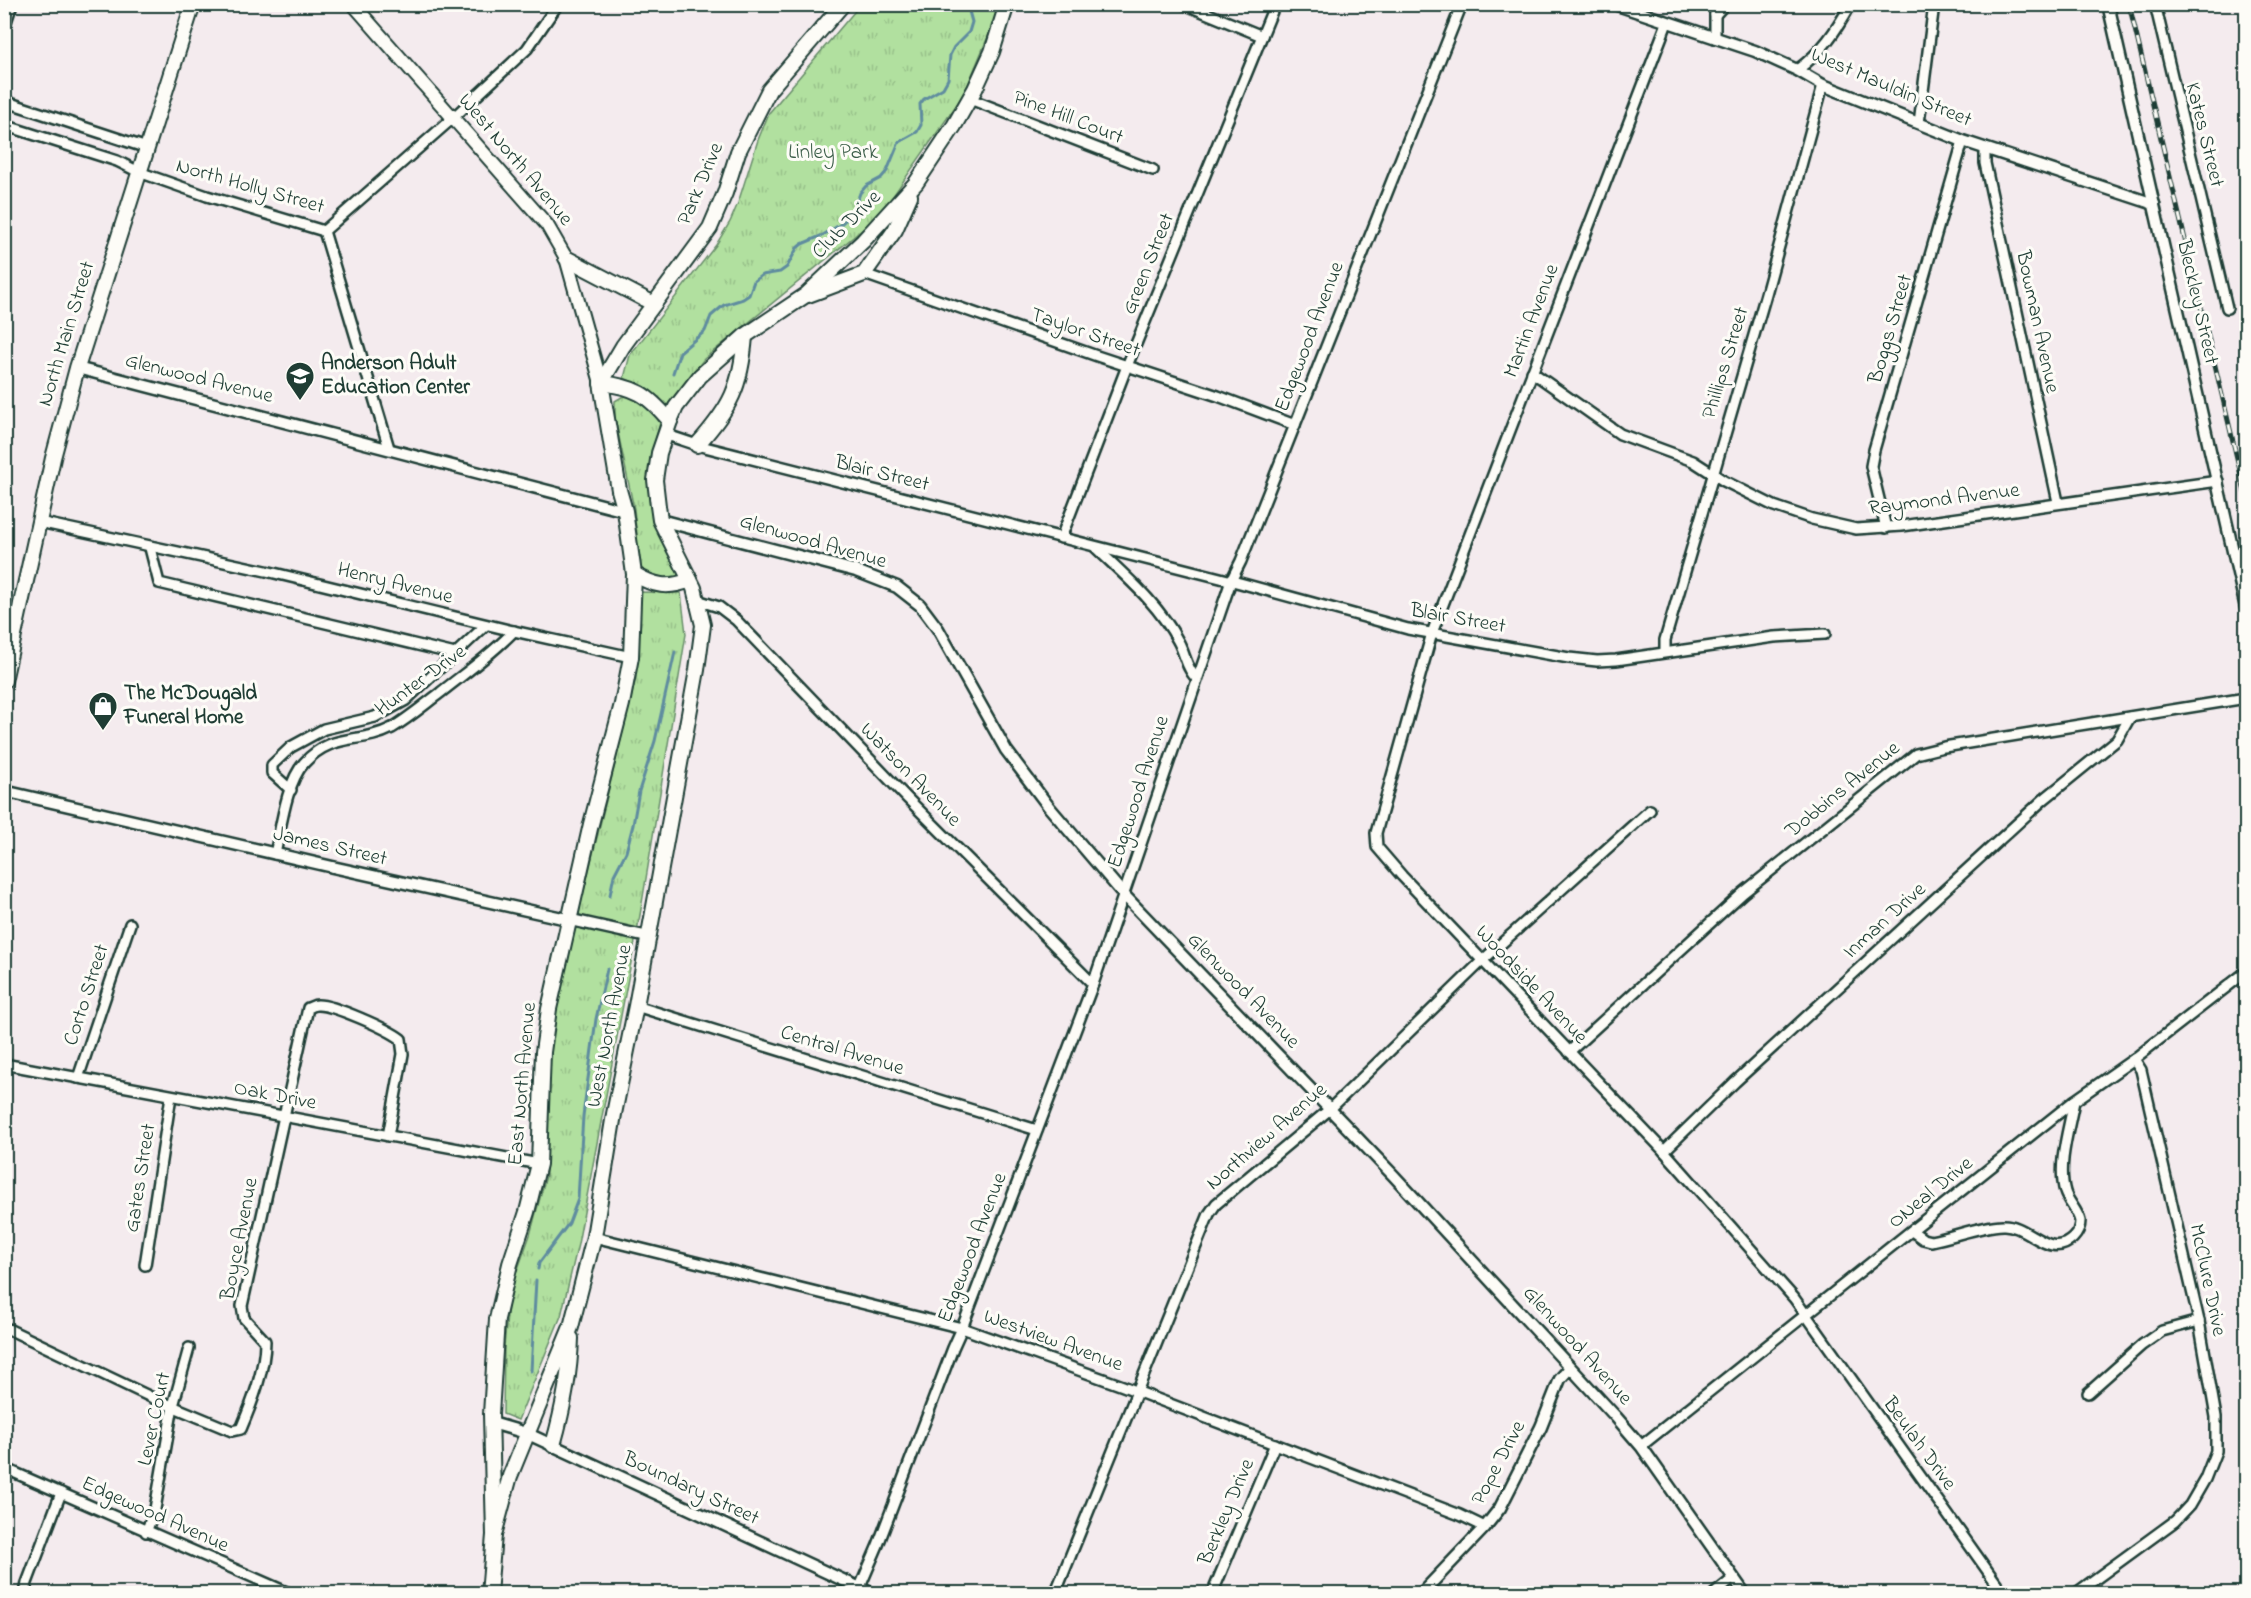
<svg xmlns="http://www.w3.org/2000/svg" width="2251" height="1598" font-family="'Indie Flower',sans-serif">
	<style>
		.park { fill: url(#park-tufts); stroke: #688e6a; stroke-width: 1.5 }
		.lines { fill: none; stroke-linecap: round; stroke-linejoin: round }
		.stream { stroke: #5e8c9f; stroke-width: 3 }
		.minor-casing { stroke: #1f3d34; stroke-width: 14 }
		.tertiary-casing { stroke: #1f3d34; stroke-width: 15 }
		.secondary-casing { stroke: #1f3d34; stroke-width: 16 }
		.primary-casing { stroke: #1f3d34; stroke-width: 18 }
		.minor { stroke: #fdfcf7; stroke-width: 9 }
		.tertiary { stroke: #fdfcf7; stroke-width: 10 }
		.secondary { stroke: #fdfcf7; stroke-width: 12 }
		.primary { stroke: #fdfcf7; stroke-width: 14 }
		.rail-casing { stroke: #1f3d34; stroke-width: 5 }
		.rail { stroke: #fdfcf7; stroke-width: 3; stroke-dasharray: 9; stroke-linecap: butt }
		.labels { text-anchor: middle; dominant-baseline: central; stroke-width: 6; stroke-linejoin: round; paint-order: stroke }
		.street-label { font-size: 21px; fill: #1f3d34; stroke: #fdfcf7 }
		.park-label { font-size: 21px; fill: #3c5e49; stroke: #fdfcf7 }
		.poi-label { font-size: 21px; font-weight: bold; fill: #1f3d34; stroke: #fdfcf7; text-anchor: start }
	</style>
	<defs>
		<pattern id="park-tufts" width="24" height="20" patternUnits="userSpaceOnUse" patternTransform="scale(1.5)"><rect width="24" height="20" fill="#b1e09f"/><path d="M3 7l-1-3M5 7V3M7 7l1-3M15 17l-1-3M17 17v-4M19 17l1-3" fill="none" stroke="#98c18a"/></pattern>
	</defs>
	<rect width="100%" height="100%" fill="#f4ebee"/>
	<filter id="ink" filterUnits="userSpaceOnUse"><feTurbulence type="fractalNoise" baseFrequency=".0167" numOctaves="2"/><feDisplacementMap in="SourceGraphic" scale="12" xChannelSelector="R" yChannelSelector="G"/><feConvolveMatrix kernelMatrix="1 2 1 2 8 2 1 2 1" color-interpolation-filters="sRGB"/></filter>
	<g filter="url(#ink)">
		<g class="park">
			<polygon points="860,5 999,5 997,15 964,94 879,216 704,359 665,408 648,389 624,378 630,355 716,245 730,222 738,203 758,140 769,113"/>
			<path d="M625 395C641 401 651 408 660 423 650 456 643 493 655 526 661 543 672 560 680 576 663 582 655 578 640 570L634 509 615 418V401Z"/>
			<polygon points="639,592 681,593 686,634 640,915 578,1244 561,1316 518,1420 503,1414 504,1347 509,1294 530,1235 546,1176 548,1049 554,1013 636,678"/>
		</g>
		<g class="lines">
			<g class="stream">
				<polyline points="673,373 680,352 705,331 711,316 724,305 743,299 749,295 754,281 762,275 780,272 787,267 797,248 802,244 823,235 841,224 853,213 860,193 866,186 881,178 887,171 899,142 917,132 921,125 920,104 924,99 943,88 948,79 950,55 954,47 969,32 972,22 967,4"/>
				<polyline points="610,895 614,875 626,852 633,825 639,791 655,741 675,652"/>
				<polyline points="538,1269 539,1263 569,1223 578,1199 583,1116 596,1019 607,969"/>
				<polyline points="531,1371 536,1280"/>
			</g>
			<g class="minor-casing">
				<g id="minor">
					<polyline points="1184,4 1262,36"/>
					<polyline points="1715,4 1715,38"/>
					<polyline points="2155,4 2227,308"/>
					<polyline points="1715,15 1725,4"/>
					<polyline points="1667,23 1432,633 1376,833 1377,847 1402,876 1664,1151 1794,1298 2004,1594"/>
					<polyline points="4,28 12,4"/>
					<path d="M1797 70C1822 52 1836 31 1851 4"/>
					<polyline points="970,99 1153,170"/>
					<polyline points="4,101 147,148"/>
					<polyline points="1919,123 1934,4"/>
					<polyline points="4,125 117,161 139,172 207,196 324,231 454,117 527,49 558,4"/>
					<polyline points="1985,148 1985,163 2058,502"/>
					<polyline points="324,231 389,448"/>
					<polyline points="864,274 1097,356 1218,396 1295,425"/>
					<polyline points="1532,372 1620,434 1693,461 1724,481 1774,506 1812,519 1856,529 1902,526 2218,481"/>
					<polyline points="664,434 697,445 1240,583 1408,629 1569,658 1597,661 1616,660 1774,637 1825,634"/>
					<polyline points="39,522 266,571 509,630 631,657"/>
					<polyline points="1886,528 1871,466 1874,450 1963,141"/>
					<polyline points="1061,538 1127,366 1275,4"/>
					<path d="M1095 547C1125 576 1158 603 1178 641 1185 653 1186 668 1196 678"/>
					<polyline points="150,548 159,583 455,654"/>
					<polyline points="697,600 719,607 736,620 908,799 1093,984"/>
					<polyline points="4,616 18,619"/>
					<polyline points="1665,652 1665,640 1766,294 1823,85"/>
					<polyline points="291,790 272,773 272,765 291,747 324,729 375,717 406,700 486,625"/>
					<path d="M275 854C281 828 286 783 304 763 333 731 359 745 392 728 409 718 424 705 440 693 465 673 492 654 514 631"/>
					<polyline points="636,1006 1037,1130"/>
					<polyline points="1569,1052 1743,893 1916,754 1944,747 2246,698"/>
					<polyline points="4,1064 539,1164"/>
					<polyline points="78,1078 130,924"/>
					<polyline points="1664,1151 1735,1082 2043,800 2117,740 2130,717"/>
					<path d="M1912 1231 1923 1239 1931 1241C1954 1237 1978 1226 2003 1225 2028 1224 2050 1261 2073 1238 2078 1233 2080 1228 2080 1221 2078 1211 2068 1202 2065 1192 2057 1165 2069 1129 2074 1101"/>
					<polyline points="594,1237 962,1328 1123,1386 1460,1515 1485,1527"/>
					<polyline points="145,1265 171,1096"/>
					<path d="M4 1327 155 1399 232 1431 241 1429C252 1403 265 1370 265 1341L244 1318 242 1306 308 1008C311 1007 314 1005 317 1005 332 1004 388 1029 401 1039L403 1054 388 1136"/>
					<polyline points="2088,1393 2142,1345 2162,1331 2199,1321"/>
					<polyline points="1641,1446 2074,1101 2134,1059 2246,972"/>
					<polyline points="4,1468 291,1594"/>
					<polyline points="146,1532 155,1509 173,1406 189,1348"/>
					<polyline points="25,1594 27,1583 61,1493"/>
					<polyline points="857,1594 878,1545 953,1348 962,1328 1093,984 1231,581 1241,561 1462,4"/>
					<polyline points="1055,1594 1209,1214 1216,1204 1330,1109 1483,960 1650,810"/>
					<polyline points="1212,1594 1275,1444"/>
					<polyline points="1714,1594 1734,1578"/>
					<polyline points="2075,1594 2175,1521 2190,1505 2205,1479 2216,1451 2216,1417 2199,1321 2141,1070 2134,1059"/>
				</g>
			</g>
			<g class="tertiary-casing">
				<g id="tertiary">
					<polyline points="1614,4 1755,51 1797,70 1823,85 1963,141 2154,204"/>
					<polyline points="2108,4 2246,608"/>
					<polyline points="77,368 625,511"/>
					<polyline points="660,520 856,571 897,587 920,605 938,629 1006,750 1049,807 1124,895 1394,1176 1616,1417 1641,1446 1745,1594"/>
					<polyline points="4,791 337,868 648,937"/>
					<polyline points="492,1423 526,1433 873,1594"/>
					<polyline points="1421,1594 1485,1527 1500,1508 1541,1427 1560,1379 1570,1368"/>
				</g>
			</g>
			<g class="secondary-casing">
				<polyline id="secondary" points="353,4 547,225 566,258 601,383"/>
			</g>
			<g class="primary-casing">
				<g id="primary">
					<polyline points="566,258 654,304"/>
					<polyline points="808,295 864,274 895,230 910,196"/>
					<polyline points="601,383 623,346 710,228 725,193 738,152 769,90 843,4"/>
					<path d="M601 383C636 387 647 394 670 421"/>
					<path d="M697 445C731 407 741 387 745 336"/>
					<path d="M634 574C654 586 668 589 690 580"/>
					<polyline points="4,681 53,458 77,368 193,4"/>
					<path d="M553 1445C563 1410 570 1375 571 1338"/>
					<polyline points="494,1535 510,1476 571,1327 594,1237 614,1114 636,1006 697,670 703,625 694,588 660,520 658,506 655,480 659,453 670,421 676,407 700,376 745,336 806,295 863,241 916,183 954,126 975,89 992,52 1007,4"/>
					<polyline points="489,1594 494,1535 491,1414 497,1319 510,1264 527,1212 539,1164 543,1052 549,1009 591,824 622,704 631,657 634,574 625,511 619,490 601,383"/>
				</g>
			</g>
			<use href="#minor" class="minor"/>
			<use href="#tertiary" class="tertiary"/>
			<use href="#secondary" class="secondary"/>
			<use href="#primary" class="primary"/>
			<g class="rail-casing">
				<polyline id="rail" points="2129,4 2246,496"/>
			</g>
			<use href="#rail" class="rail"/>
		</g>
	</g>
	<defs>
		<g id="school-pin" transform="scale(1.5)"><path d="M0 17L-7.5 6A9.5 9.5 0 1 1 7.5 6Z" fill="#1f3d34" stroke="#fdfcf7"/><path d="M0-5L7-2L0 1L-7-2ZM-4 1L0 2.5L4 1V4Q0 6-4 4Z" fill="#fff"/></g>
		<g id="shop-pin" transform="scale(1.5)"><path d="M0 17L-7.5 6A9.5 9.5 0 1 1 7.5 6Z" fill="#1f3d34" stroke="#fdfcf7"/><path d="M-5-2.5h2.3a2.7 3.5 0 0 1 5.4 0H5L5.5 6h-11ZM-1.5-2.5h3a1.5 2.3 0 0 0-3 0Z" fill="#fff"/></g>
	</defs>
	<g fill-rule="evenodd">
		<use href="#school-pin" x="300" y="376"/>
		<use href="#shop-pin" x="103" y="706"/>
	</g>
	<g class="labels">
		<g class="street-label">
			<text transform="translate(1891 88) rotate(23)">West Mauldin Street</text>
			<text transform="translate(1068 118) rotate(21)">Pine Hill Court</text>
			<text transform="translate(2204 135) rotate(76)">Kates Street</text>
			<text transform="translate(515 160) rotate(50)">West North Avenue</text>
			<text transform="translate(701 184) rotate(-67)">Park Drive</text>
			<text transform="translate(250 187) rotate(16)">North Holly Street</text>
			<text transform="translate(847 225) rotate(-45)">Club Drive</text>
			<text transform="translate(1149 264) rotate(-68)">Green Street</text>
			<text transform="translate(2197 302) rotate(77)">Bleckley Street</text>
			<text transform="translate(1532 321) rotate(-69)">Martin Avenue</text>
			<text transform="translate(2037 322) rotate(78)">Bowman Avenue</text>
			<text transform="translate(1891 329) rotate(-74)">Boggs Street</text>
			<text transform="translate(1085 333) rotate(19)">Taylor Street</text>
			<text transform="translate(67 334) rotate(-73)">North Main Street</text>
			<text transform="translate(1310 337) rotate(-69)">Edgewood Avenue</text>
			<text transform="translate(1726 363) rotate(-73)">Phillips Street</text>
			<text transform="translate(199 379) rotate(14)">Glenwood Avenue</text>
			<text transform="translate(882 474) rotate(14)">Blair Street</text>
			<text transform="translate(1944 500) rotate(-7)">Raymond Avenue</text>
			<text transform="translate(813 542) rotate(16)">Glenwood Avenue</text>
			<text transform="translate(395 584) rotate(14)">Henry Avenue</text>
			<text transform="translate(1458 619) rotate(10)">Blair Street</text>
			<text transform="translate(421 681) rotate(-36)">Hunter Drive</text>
			<text transform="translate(910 775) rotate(46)">Watson Avenue</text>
			<text transform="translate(1843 790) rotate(-39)">Dobbins Avenue</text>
			<text transform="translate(1139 792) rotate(-72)">Edgewood Avenue</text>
			<text transform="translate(330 847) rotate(13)">James Street</text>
			<text transform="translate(1885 921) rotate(-42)">Inman Drive</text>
			<text transform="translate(1531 985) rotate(47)">Woodside Avenue</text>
			<text transform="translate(1243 991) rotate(46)">Glenwood Avenue</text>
			<text transform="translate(87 995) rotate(-72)">Corto Street</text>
			<text transform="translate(610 1026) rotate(-79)">West North Avenue</text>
			<text transform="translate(842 1051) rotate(17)">Central Avenue</text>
			<text transform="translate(523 1084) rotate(-85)">East North Avenue</text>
			<text transform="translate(275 1096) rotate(11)">Oak Drive</text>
			<text transform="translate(1267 1137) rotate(-41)">Northview Avenue</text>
			<text transform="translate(141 1178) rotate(-81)">Gates Street</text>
			<text transform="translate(1931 1193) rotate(-39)">ONeal Drive</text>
			<text transform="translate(240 1239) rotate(-79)">Boyce Avenue</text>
			<text transform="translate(973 1248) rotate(-69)">Edgewood Avenue</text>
			<text transform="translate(2207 1280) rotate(78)">McClure Drive</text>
			<text transform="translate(1053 1341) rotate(20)">Westview Avenue</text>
			<text transform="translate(1577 1346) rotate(48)">Glenwood Avenue</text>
			<text transform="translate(155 1419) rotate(-78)">Lever Court</text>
			<text transform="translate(1919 1444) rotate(54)">Beulah Drive</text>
			<text transform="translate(1499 1463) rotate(-62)">Pope Drive</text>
			<text transform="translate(691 1489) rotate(25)">Boundary Street</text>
			<text transform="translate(1227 1512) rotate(-67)">Berkley Drive</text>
			<text transform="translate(155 1515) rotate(24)">Edgewood Avenue</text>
		</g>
		<g class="park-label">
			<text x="833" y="153">Linley Park</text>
		</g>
		<g class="poi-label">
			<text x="321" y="364">Anderson Adult<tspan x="321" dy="24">Education Center</tspan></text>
			<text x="124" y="694">The McDougald<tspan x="124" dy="24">Funeral Home</tspan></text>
		</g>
	</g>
	<rect width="2251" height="1598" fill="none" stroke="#fdfcf7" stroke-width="24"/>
	<rect x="12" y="12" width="2227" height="1574" fill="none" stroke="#1f3d34" stroke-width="2" filter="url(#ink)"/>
</svg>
